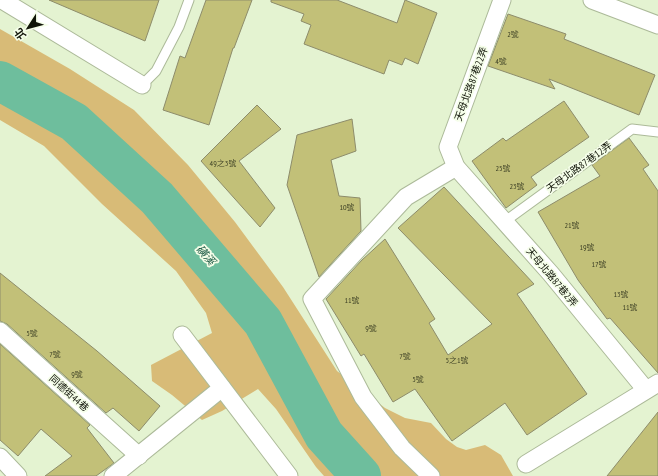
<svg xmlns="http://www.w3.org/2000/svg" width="658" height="476" font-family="'PT Sans Narrow','Noto Sans TC',sans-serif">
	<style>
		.forest { fill: #d8bb77 }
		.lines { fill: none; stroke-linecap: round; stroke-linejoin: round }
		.river { stroke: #6ebe9d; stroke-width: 40 }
		.building { fill: #c2c078; stroke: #8d8c6b }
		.lane-casing { stroke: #acba99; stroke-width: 11 }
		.street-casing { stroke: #acba99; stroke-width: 19 }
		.lane { stroke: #fff; stroke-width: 9 }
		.street { stroke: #fff; stroke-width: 17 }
		.labels { text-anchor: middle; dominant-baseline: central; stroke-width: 3.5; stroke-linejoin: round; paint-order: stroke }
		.number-label { font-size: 8px; fill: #3c3f24 }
		.street-label { font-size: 10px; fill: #101408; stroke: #f5fee9 }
		.water-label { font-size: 11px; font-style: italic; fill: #13533d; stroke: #f5fee9 }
	</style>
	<rect width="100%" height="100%" fill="#e4f3d1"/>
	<polygon class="forest" points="0,29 70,69 134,110 188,165 235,222 283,287 337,371 385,408 405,418 431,423 446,439 457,447 466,450 485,445 501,455 513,476 324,476 316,467 276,409 258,389 222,411 202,420 172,395 152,381 151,365 212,333 206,313 176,271 102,204 44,146 0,120"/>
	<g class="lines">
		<polyline class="river" points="0,81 74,122 157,198 263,322 324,435 361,476"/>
	</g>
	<g class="building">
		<polygon points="49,0 159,0 145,41"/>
		<polygon points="206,0 252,0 234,48 233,48 209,125 163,110 180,56 185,58"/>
		<polygon points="271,0 337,0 397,23 405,0 437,13 418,64 405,58 402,65 389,60 384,74 304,44 311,25 301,21 304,14 271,2"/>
		<polygon points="508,14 566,34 564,39 655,75 639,115 549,79 555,89 488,66"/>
		<polygon points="564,101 589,137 531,177 537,185 506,208 472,161 503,138 506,141"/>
		<polygon points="257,105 281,129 239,161 275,208 260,227 201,161"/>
		<polygon points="352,119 356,151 331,160 339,196 360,198 361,231 319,277 287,185 297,135"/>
		<polygon points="629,138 649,165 643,169 658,191 658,373 610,318 607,319 578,280 538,212 600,176 592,165"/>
		<polygon points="444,187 534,284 517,294 587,394 527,435 505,403 452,441 415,389 393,402 364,354 361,356 326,299 362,260 385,239 435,319 429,323 448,355 492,324 398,228"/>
		<polygon points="0,273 97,351 160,406 139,431 113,408 106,413 7,324 0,321"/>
		<polygon points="0,344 90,425 87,428 114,463 96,476 45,476 72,456 41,429 18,456 0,440"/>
		<polygon points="658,412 658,476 607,476"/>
	</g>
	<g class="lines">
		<g class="lane-casing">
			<g id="lane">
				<polyline points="142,85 156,71 179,27 189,0"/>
				<polyline points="504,222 632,129 658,132"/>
			</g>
		</g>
		<g class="street-casing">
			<g id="street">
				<polyline points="2,0 142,85"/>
				<polyline points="502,0 448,147 456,167 551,274 646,390"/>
				<polyline points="592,0 658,25"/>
				<polyline points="0,331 139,456"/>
				<polyline points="182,335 289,476"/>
				<polyline points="0,457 18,476"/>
				<polyline points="526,464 658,383"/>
				<polyline points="113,476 222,388"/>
				<polyline points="431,476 402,448 363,397 312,299 406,197 456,167"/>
			</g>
		</g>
		<use href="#lane" class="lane"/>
		<use href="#street" class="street"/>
	</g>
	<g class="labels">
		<g class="number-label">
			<text x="513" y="34">2號</text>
			<text x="501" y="61">4號</text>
			<text x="223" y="163">49之3號</text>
			<text x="503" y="168">25號</text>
			<text x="517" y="186">23號</text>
			<text x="347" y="207">10號</text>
			<text x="572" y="225">21號</text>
			<text x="587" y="247">19號</text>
			<text x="599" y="264">17號</text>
			<text x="621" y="294">13號</text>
			<text x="352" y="300">11號</text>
			<text x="630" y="307">11號</text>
			<text x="371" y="328">9號</text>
			<text x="32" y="333">5號</text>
			<text x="55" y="354">7號</text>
			<text x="405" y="356">7號</text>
			<text x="457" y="360">5之1號</text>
			<text x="77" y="374">9號</text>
			<text x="418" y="379">5號</text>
		</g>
		<g class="street-label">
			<text transform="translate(471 84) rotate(-70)">天母北路87巷22弄</text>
			<text transform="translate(579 167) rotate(-36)">天母北路87巷12弄</text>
			<text transform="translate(552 277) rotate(50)">天母北路87巷2弄</text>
			<text transform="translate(69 393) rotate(42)">同德街44巷</text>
		</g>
		<g class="water-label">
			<text transform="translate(206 255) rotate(50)">磺溪</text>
		</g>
	</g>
	<g transform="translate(28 28) rotate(234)" stroke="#f5fee9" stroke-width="3" paint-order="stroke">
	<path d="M0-3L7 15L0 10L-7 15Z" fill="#101408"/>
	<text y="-6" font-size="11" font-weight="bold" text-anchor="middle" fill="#101408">北</text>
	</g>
</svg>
